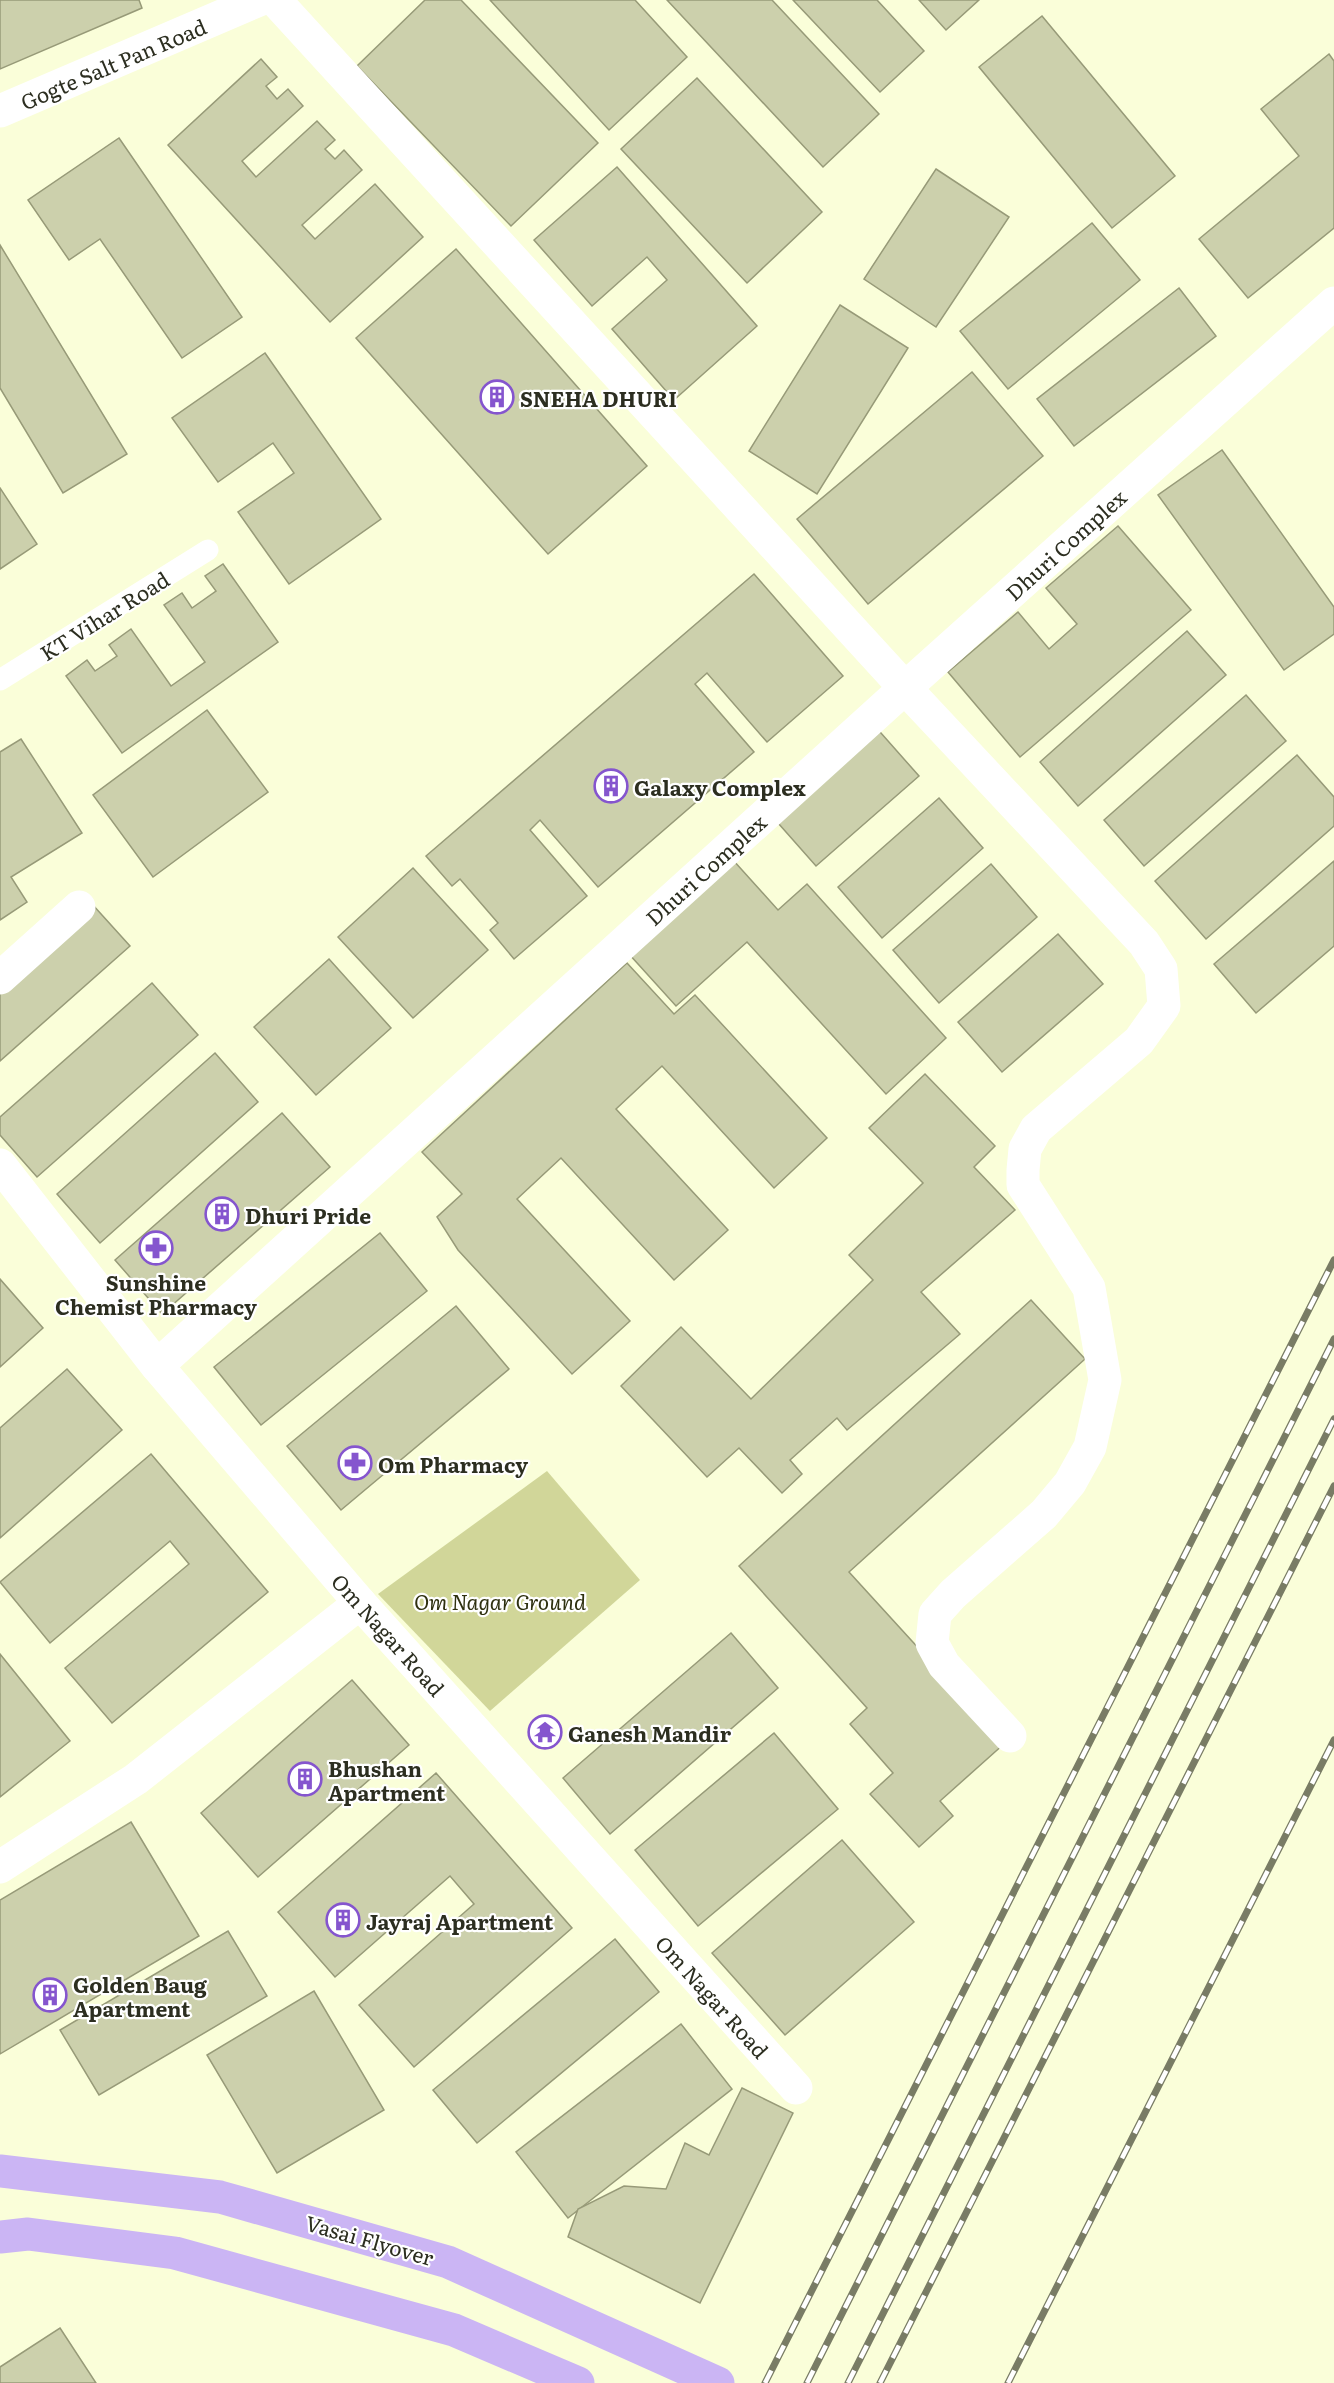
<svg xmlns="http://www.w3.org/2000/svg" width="1334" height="2383" font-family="Literata,serif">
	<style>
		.green { fill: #d1d699 }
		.building { fill: #ccd0ac; stroke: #979a78; stroke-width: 1.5 }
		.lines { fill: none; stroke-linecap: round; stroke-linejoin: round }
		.service { stroke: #fff; stroke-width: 21 }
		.minor { stroke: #fff; stroke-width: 33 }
		.primary { stroke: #cbb5f4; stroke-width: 33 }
		.rail-casing { stroke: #797c65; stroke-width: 7 }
		.rail { stroke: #fff; stroke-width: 4.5; stroke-dasharray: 14; stroke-linecap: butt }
		.labels { text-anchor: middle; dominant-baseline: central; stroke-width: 4.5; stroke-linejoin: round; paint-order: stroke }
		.street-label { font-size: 21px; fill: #2c2e20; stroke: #fff }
		.poi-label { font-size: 21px; font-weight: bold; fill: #2c2e20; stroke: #fff; text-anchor: start }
		.park-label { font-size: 21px; font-style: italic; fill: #2f3110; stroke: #fff }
	</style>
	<rect width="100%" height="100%" fill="#fafed9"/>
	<polygon class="green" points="547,1471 640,1580 490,1711 378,1594"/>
	<g class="building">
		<polygon points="0,0 139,0 142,8 0,69"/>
		<polygon points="425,0 461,0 598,143 511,226 357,66"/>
		<polygon points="490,0 635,0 687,57 609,130"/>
		<polygon points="667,0 772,0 879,114 823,167"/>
		<polygon points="793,0 877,0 924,51 880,92"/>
		<polygon points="919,0 979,0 946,30"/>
		<polygon points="1042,16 1175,176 1112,228 979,67"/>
		<polygon points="1329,54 1334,61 1334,228 1248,298 1199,239 1299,156 1261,109"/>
		<polygon points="261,59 277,77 266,86 277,99 288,89 303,106 242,161 256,177 317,121 335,140 325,149 335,159 344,150 362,170 302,225 315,239 375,184 423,237 330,322 168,145"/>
		<polygon points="697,78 822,212 747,283 621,149"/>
		<polygon points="119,138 242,317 182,358 100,239 69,260 28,200"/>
		<polygon points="617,167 757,326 674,400 612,329 667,280 647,257 592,306 534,240"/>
		<polygon points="936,169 1009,217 936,327 864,279"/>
		<polygon points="1092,223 1140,280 1008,389 960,331"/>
		<polygon points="0,245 127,454 63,493 0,388"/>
		<polygon points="456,249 647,466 548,554 356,338"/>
		<polygon points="1179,288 1216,336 1074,446 1037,399"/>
		<polygon points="840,305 908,348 817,494 749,451"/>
		<polygon points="265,353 381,519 289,584 238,512 294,473 273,443 218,482 172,418"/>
		<polygon points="972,372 1043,456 868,604 797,519"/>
		<polygon points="1222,450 1334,607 1334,634 1284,670 1158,495"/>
		<polygon points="0,488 37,544 0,569"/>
		<polygon points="1118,526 1191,610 1020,757 948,672 1018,612 1049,649 1077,624 1046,588"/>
		<polygon points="223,564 278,642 122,753 66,676 87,660 95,671 117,656 109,645 131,629 171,686 205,662 164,605 182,593 192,608 216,591 205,576"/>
		<polygon points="754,574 843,676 767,742 707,673 695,684 754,752 598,887 540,820 530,830 587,896 514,959 490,930 498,923 460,879 452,886 426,856"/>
		<polygon points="1187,631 1226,675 1078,806 1040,762"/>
		<polygon points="1246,695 1286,741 1144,866 1104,820"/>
		<polygon points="207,710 268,792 153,877 93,795"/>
		<polygon points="873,724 919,776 816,866 771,815"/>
		<polygon points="21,739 82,833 11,877 27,902 0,920 0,752"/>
		<polygon points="1297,755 1334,797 1334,826 1206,939 1155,881"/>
		<polygon points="939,798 983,848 882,938 838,887"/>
		<polygon points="733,860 778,910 807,884 946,1038 886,1094 747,942 676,1006 629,954"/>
		<polygon points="1334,861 1334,946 1256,1013 1214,964"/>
		<polygon points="991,864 1037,917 939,1003 893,950"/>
		<polygon points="413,868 488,950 413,1018 338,937"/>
		<polygon points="92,904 130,946 0,1061 0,985"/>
		<polygon points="1058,934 1103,984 1002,1072 958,1022"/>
		<polygon points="329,959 391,1028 316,1095 254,1027"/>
		<polygon points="627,963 674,1014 695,995 827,1138 774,1188 662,1066 616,1109 728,1230 674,1280 561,1158 517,1199 630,1321 572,1374 458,1250 437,1217 462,1194 422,1152"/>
		<polygon points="152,983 198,1035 37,1177 0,1135 0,1117"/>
		<polygon points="215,1053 258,1102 100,1243 57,1194"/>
		<polygon points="925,1074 995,1146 974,1167 1015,1210 921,1292 960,1334 847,1430 837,1418 790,1460 802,1474 782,1493 739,1448 707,1477 621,1386 681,1327 751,1399 873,1280 849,1255 923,1183 869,1128"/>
		<polygon points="282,1113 330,1167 162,1314 115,1260"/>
		<polygon points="380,1233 427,1291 261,1425 214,1367"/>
		<polygon points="0,1279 43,1328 0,1367"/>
		<polygon points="1031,1300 1085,1359 849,1572 1005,1743 940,1801 953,1816 919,1847 870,1794 893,1773 850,1724 867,1708 739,1566"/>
		<polygon points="456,1306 509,1369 341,1510 287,1446"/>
		<polygon points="67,1369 122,1430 0,1538 0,1428"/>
		<polygon points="151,1454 268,1592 112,1723 65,1668 189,1564 170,1541 50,1643 0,1582"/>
		<polygon points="731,1633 778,1688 610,1834 563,1778"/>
		<polygon points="0,1654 70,1741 0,1797"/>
		<polygon points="352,1680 409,1745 258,1877 201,1813"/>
		<polygon points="774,1733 838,1809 698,1926 635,1850"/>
		<polygon points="436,1773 572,1928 414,2067 359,2005 474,1904 450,1876 335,1977 278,1912"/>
		<polygon points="131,1822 199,1936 0,2054 0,1900"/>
		<polygon points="842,1840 914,1922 785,2035 712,1953"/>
		<polygon points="228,1931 267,1996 99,2095 60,2030"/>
		<polygon points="615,1939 659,1992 477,2143 433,2090"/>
		<polygon points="314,1991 384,2110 277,2173 207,2055"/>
		<polygon points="681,2024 732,2089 568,2218 516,2152"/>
		<polygon points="742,2088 793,2113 700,2303 568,2237 578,2209 624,2186 666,2189 685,2143 709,2155"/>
		<polygon points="60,2328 96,2383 0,2383 0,2367"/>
	</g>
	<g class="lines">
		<polyline class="service" points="0,680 208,550"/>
		<g class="minor">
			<polyline points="275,0 905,688 1144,943 1161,969 1164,1006 1139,1041 1036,1129 1025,1149 1023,1170 1023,1185 1089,1288 1105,1380 1090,1447 1070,1483 1044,1514 953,1594 935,1614 932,1643 944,1665 1010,1736"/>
			<polyline points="0,111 259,0"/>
			<polyline points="0,978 79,907"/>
			<polyline points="0,1165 157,1366 360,1603 796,2088"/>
			<polyline points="157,1366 905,688 1334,303"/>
			<polyline points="0,1867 136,1779 360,1603"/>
		</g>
		<g class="primary">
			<polyline points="0,2171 220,2197 448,2262 718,2383"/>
			<polyline points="0,2237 28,2234 175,2253 454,2330 578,2383"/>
		</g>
		<g class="rail-casing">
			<g id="rail">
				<polyline points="765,2383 1334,1260"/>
				<polyline points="807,2383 1334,1339"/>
				<polyline points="848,2383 1334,1419"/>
				<polyline points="880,2383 1334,1486"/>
				<polyline points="1008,2383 1334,1740"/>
			</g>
		</g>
		<use href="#rail" class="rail"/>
	</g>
	<defs>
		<g id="building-ring" transform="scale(1.725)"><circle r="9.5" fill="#fff" stroke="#8555ce" stroke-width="1.5"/><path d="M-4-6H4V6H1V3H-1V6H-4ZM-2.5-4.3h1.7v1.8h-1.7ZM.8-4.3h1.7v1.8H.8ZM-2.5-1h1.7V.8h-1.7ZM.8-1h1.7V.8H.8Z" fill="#8555ce"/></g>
		<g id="pharmacy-ring" transform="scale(1.725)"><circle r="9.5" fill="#fff" stroke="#8555ce" stroke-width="1.5"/><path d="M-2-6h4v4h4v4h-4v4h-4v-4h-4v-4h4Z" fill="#8555ce"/></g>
		<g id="temple-ring" transform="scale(1.725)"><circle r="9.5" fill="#fff" stroke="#8555ce" stroke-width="1.5"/><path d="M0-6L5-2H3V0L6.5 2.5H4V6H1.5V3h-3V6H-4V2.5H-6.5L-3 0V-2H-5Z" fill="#8555ce"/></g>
	</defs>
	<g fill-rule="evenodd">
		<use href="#building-ring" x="497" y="397"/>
		<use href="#building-ring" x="611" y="786"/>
		<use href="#building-ring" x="222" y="1214"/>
		<use href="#pharmacy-ring" x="156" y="1248"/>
		<use href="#pharmacy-ring" x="355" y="1463"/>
		<use href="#temple-ring" x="545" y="1732"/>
		<use href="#building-ring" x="305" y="1779"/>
		<use href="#building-ring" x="343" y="1920"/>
		<use href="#building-ring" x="50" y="1995"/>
	</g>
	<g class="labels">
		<g class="street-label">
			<text transform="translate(113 63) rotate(-23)">Gogte Salt Pan Road</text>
			<text transform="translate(1065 544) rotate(-42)">Dhuri Complex</text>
			<text transform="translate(104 615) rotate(-32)">KT Vihar Road</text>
			<text transform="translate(705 869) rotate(-42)">Dhuri Complex</text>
			<text transform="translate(389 1634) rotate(48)">Om Nagar Road</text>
			<text transform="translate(713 1996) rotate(48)">Om Nagar Road</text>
			<text transform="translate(370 2239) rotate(16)">Vasai Flyover</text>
		</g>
		<g class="poi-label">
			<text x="520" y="397">SNEHA DHURI</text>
			<text x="634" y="786">Galaxy Complex</text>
			<text x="245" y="1214">Dhuri Pride</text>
			<text x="156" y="1281" text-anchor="middle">Sunshine<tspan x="156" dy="24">Chemist Pharmacy</tspan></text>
			<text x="378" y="1463">Om Pharmacy</text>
			<text x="568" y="1732">Ganesh Mandir</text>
			<text x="328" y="1767">Bhushan<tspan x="328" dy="24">Apartment</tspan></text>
			<text x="366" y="1920">Jayraj Apartment</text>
			<text x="73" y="1983">Golden Baug<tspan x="73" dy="24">Apartment</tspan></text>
		</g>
		<g class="park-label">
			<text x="500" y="1600">Om Nagar Ground</text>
		</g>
	</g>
</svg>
